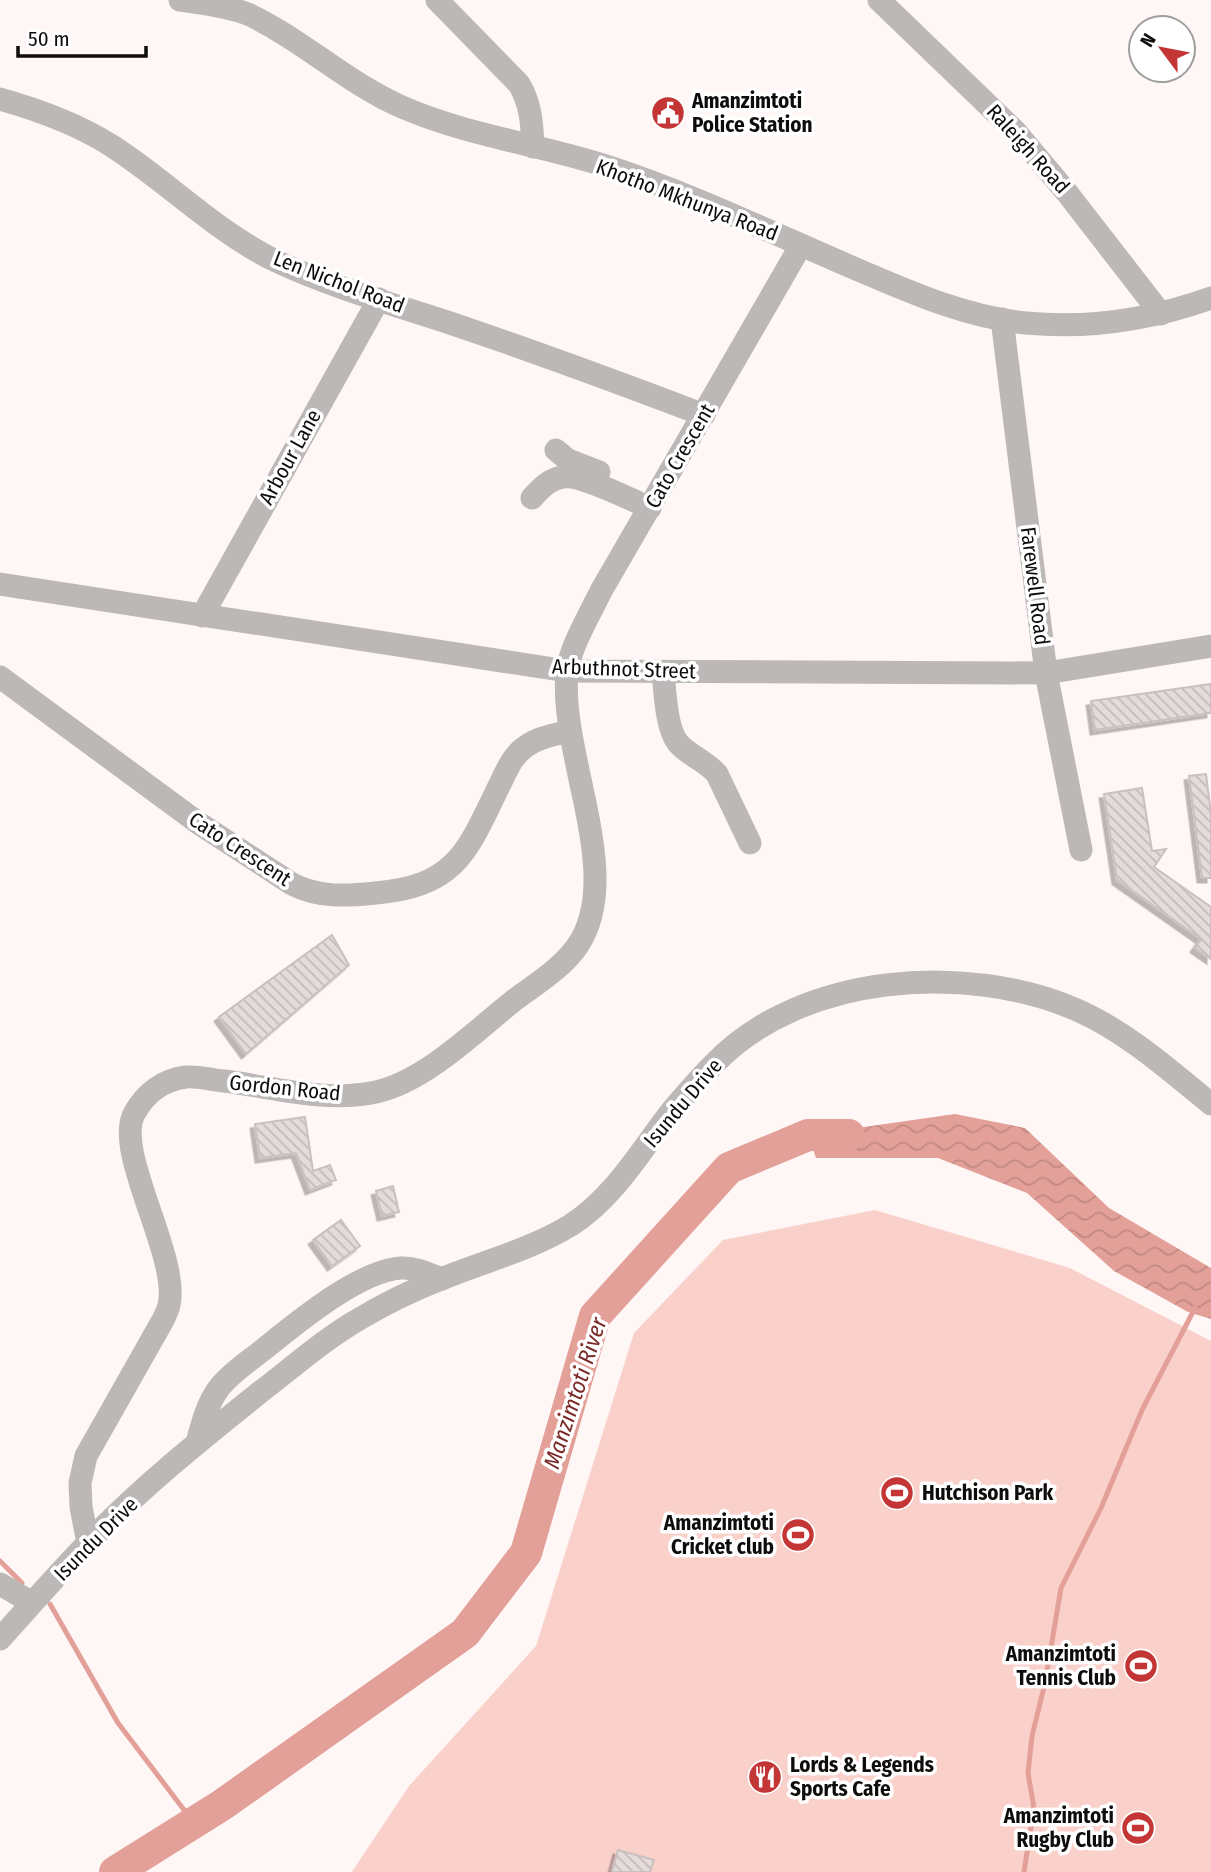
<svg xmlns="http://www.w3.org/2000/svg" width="1211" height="1872" font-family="'Fira Sans Condensed',sans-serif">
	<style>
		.garden { fill: #fad0cb }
		.water { fill: url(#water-waves) }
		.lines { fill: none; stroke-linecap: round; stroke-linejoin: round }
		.stream { stroke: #e3a099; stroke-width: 5 }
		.river { stroke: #e3a099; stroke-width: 32 }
		.building { fill: url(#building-back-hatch); stroke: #c9c0bf; stroke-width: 2; filter: url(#shadow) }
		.minor { stroke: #bcb8b7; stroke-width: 23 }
		.labels { text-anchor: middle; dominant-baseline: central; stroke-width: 7; stroke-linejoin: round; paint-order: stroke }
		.poi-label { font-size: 21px; font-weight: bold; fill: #0f0d0c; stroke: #fff; text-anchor: start }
		.street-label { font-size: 21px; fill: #0f0d0c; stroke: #fff }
		.water-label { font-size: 23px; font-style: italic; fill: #7a2b28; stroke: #fff }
	</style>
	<defs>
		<pattern id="water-waves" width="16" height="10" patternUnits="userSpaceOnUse" patternTransform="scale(1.75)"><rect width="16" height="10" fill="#e3a099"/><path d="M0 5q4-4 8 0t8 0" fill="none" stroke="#c28983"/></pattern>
		<pattern id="building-back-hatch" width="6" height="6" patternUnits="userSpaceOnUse" patternTransform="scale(1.75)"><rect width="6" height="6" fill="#e4dbda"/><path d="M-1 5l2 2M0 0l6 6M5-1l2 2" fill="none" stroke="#c2bbba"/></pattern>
		<filter id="shadow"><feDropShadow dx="-4.5" dy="4.5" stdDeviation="0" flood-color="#0004"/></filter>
	</defs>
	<rect width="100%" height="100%" fill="#fff7f6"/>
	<polygon class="garden" points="875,1210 1070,1268 1211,1341 1211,1872 352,1872 409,1786 536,1646 634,1333 723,1240"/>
	<polygon class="water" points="955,1114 1025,1128 1109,1208 1211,1268 1211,1319 1188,1312 1114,1271 1027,1193 938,1158 816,1158 808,1135"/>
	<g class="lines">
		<g class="stream">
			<polyline points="0,1561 22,1583"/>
			<polyline points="50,1604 118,1723 194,1823"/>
			<polyline points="1024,1872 1034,1808 1028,1773 1032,1736 1045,1683 1061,1588 1101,1508 1142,1410 1195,1308"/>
		</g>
		<polyline class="river" points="115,1872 222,1805 465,1633 526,1553 595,1316 729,1168 808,1135 849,1135"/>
	</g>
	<g class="building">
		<polygon points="1211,684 1211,713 1095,730 1091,701"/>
		<polygon points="1206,774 1211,814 1211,878 1202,878 1189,776"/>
		<polygon points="1142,788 1152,851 1166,849 1154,867 1211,907 1211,959 1195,948 1201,939 1117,880 1104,794"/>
		<polygon points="332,935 349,965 246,1054 219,1017"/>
		<polygon points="305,1117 313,1171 330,1165 336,1180 310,1190 296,1153 260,1158 255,1124"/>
		<polygon points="393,1186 399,1212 382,1216 376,1191"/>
		<polygon points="341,1220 360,1246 332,1266 313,1240"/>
		<polygon points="618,1850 654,1860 650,1872 612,1872"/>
	</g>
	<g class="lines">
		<g class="minor">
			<path d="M180 0C201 3 232 7 250 15 304 41 347 83 402 107 466 135 537 144 603 165 687 192 768 231 849 266 906 290 963 317 1026 323 1089 329 1152 319 1211 298"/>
			<path d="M437 0 519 84C531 104 532 124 533 147"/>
			<polyline points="879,0 1015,131 1068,194 1161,314"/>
			<path d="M0 99C39 110 78 124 112 146 168 182 216 232 276 261 331 287 392 304 450 323 536 352 620 383 704 415"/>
			<polyline points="1002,319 1046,673 1081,850"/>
			<polyline points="556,450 568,460 599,472"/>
			<path d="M532 498C540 489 549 479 563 477 580 474 632 500 650 508"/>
			<polyline points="0,584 567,671 1046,673 1211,646"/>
			<polyline points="202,616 379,299"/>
			<path d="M663 672C665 691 666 728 678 743 688 755 706 761 717 774L750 843"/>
			<path d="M0 677 197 822 292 884C319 898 347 896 376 893 456 886 467 852 499 786 506 772 512 756 525 747 538 737 554 735 570 731"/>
			<path d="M197 1443C202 1424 207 1404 219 1388 230 1374 245 1364 259 1353 293 1326 357 1271 401 1268 415 1267 429 1274 442 1279"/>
			<path d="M88 1543 81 1507 80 1483 86 1456 163 1320C165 1316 168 1310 169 1305 180 1257 114 1153 134 1114 145 1093 163 1080 186 1077 198 1076 212 1080 224 1081 273 1087 326 1103 376 1092 425 1081 473 1033 512 1002 534 985 562 969 578 945 625 875 559 755 567 672 570 647 590 614 601 591L801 245"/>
			<polyline points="0,1584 32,1603"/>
			<path d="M0 1639C28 1608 56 1576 85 1546 138 1490 199 1441 259 1393 292 1368 324 1339 361 1318 386 1303 413 1290 441 1279 485 1261 530 1250 571 1225 616 1196 642 1148 674 1108 687 1093 700 1078 714 1064 801 973 967 962 1077 1010 1127 1032 1169 1070 1211 1104"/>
		</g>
	</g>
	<defs>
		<g id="civic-disc" transform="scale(1.75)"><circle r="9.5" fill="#c43535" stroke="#fff"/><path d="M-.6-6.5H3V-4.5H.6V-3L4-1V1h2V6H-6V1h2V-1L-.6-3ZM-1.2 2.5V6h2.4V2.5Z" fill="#fff"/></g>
		<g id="stadium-disc" transform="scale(1.75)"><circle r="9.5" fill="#c43535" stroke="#fff"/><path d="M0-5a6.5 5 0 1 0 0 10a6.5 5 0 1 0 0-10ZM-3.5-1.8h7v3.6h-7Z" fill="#fff"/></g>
		<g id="restaurant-disc" transform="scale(1.75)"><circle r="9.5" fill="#c43535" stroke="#fff"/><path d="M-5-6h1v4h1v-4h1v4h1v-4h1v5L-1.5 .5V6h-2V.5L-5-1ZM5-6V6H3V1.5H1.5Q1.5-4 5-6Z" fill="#fff"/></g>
	</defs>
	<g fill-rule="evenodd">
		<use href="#civic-disc" x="668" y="113"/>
		<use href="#stadium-disc" x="897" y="1493"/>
		<use href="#stadium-disc" x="798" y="1535"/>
		<use href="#stadium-disc" x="1141" y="1666"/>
		<use href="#restaurant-disc" x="765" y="1777"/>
		<use href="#stadium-disc" x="1138" y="1828"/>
	</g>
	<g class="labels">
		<g class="poi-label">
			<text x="692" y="101">Amanzimtoti<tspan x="692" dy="24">Police Station</tspan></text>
			<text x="922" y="1493">Hutchison Park</text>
			<text x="774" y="1523" text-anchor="end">Amanzimtoti<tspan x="774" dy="24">Cricket club</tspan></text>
			<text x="1116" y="1654" text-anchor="end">Amanzimtoti<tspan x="1116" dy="24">Tennis Club</tspan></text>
			<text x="790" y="1765">Lords &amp; Legends<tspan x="790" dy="24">Sports Cafe</tspan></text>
			<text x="1114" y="1816" text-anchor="end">Amanzimtoti<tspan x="1114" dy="24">Rugby Club</tspan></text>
		</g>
		<g class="street-label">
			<text transform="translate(1028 149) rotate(48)">Raleigh Road</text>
			<text transform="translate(687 200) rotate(21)">Khotho Mkhunya Road</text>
			<text transform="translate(339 282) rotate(21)">Len Nichol Road</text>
			<text transform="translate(680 456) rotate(-60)">Cato Crescent</text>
			<text transform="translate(290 457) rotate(-61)">Arbour Lane</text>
			<text transform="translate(1035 586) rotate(83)">Farewell Road</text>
			<text transform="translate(624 669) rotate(2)">Arbuthnot Street</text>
			<text transform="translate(240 849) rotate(33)">Cato Crescent</text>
			<text transform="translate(285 1088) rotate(6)">Gordon Road</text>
			<text transform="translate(683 1103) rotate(-50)">Isundu Drive</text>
			<text transform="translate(96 1539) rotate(-45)">Isundu Drive</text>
		</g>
		<g class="water-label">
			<text transform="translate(575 1393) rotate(-72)">Manzimtoti River</text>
		</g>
	</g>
	<g transform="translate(1162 49) rotate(302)"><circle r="33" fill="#ffffff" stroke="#9f9e9e" stroke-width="2"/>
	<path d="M0-5L12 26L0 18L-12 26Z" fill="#c43535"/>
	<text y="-10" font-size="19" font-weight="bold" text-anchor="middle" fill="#0f0d0c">N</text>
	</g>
	<path d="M18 46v10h128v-10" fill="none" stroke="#0f0d0c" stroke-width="3.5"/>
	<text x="28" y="46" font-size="21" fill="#0f0d0c" stroke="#ffffff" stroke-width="5" paint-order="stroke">50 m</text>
</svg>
